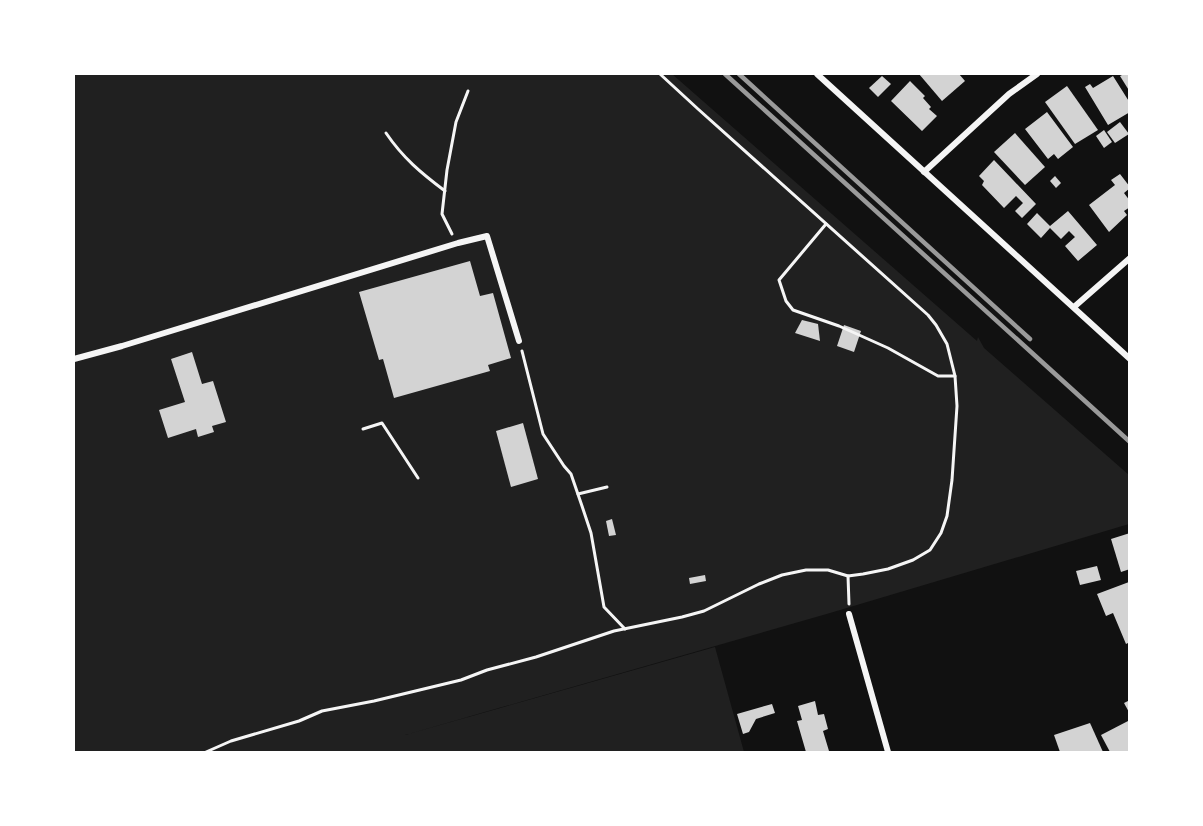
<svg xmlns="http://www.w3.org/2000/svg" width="1203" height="826" font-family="Literata,serif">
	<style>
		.green { fill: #202020 }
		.building { fill: #d3d3d3 }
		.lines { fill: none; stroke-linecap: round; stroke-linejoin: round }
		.path { stroke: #f5f5f5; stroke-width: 3 }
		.minor { stroke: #f5f5f5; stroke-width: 6 }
		.rail { stroke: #9a9a9a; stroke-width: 4.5 }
	</style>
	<rect width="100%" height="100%" fill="#111"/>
	<polygon class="green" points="74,74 672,74 977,341 978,337 984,348 1129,475 1129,524 830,613 405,735 715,647 744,752 74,752"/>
	<g class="building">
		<polygon points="919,74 959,74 965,81 942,101"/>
		<polygon points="1124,74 1130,74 1130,92 1120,76"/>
		<polygon points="882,76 891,84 878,97 869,88"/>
		<polygon points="1113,76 1130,103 1130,112 1108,125 1085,87 1090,84 1093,88"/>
		<polygon points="910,81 925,96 923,98 931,107 929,109 937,116 922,131 891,101"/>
		<polygon points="1067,86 1098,130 1075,144 1045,102"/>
		<polygon points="1047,112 1073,147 1058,159 1054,154 1048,159 1025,129"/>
		<polygon points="1120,122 1129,134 1115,143 1107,132"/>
		<polygon points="1104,130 1112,142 1104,148 1096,136"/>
		<polygon points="1015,133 1045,167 1025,185 994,152"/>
		<polygon points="994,160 1036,204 1022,218 1015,211 1023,203 1016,196 1004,208 982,185 984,181 979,176"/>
		<polygon points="1120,174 1130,187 1130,188 1124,193 1130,201 1130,207 1124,211 1127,215 1109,232 1089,205 1115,185 1111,180"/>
		<polygon points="1055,176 1061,183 1056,188 1050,181"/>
		<polygon points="1068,211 1097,245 1078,261 1065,246 1075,237 1069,231 1061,239 1050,228 1041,238 1027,224 1037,213 1050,226"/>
		<polygon points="470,261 480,296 493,293 511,358 488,365 490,371 394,398 383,359 379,360 359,292"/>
		<polygon points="802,320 818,324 820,341 795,333"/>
		<polygon points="844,325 861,331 854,352 837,346"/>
		<polygon points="192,352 202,384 213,381 226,422 212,426 214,432 198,437 196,429 168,438 159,410 185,402 171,359"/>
		<polygon points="523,423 538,479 511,487 496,431"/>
		<polygon points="612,519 616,535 609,536 606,521"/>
		<polygon points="1130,533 1130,569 1121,572 1111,539"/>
		<polygon points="1097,566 1101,580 1080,585 1076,571"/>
		<polygon points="705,575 706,581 690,584 689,578"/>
		<polygon points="1129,582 1130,642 1126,644 1113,613 1106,616 1097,594"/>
		<polygon points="1130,700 1130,714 1124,703"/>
		<polygon points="815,701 818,715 824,714 828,729 823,731 829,751 824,752 806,752 797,721 802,720 798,706"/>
		<polygon points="772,704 775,713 756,719 749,732 743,734 737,714"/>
		<polygon points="1130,720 1130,752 1110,752 1101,735"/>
		<polygon points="1090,723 1103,752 1060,752 1054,735"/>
	</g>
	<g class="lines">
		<g class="path">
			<path d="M386 133C403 158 421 173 445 191"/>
			<polyline points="826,224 779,280 786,301 793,310 839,326 888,348 938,376 955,376"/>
			<polyline points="452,234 442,214 447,170 456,122 468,91"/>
			<polyline points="522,351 543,434 564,466 571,474 582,506 591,533 604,607 625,629"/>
			<polyline points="363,429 382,423 418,478"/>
			<polyline points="578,494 607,487"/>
			<polyline points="848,576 849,604"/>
			<polyline points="206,752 231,741 299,721 322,711 374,701 461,680 487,670 536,657 614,631 682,617 704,611 759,584 782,575 806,570 828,570 848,576 863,574 888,569 913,560 930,550 941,533 947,516 952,480 957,406 955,376 947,344 936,325 928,315 698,109 660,74"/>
		</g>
		<g class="minor">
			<polyline points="817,74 1130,359"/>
			<polyline points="924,172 1009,94 1037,74"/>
			<polyline points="1074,307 1130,258"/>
			<polyline points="74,359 122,346 458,243 487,236 519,341"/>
			<polyline points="849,614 888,752"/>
		</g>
		<g class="rail">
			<polyline points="725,74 1130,442"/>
			<polyline points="739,74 1030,339"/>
		</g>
	</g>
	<rect width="1203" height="826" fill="none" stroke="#ffffff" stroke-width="150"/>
</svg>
